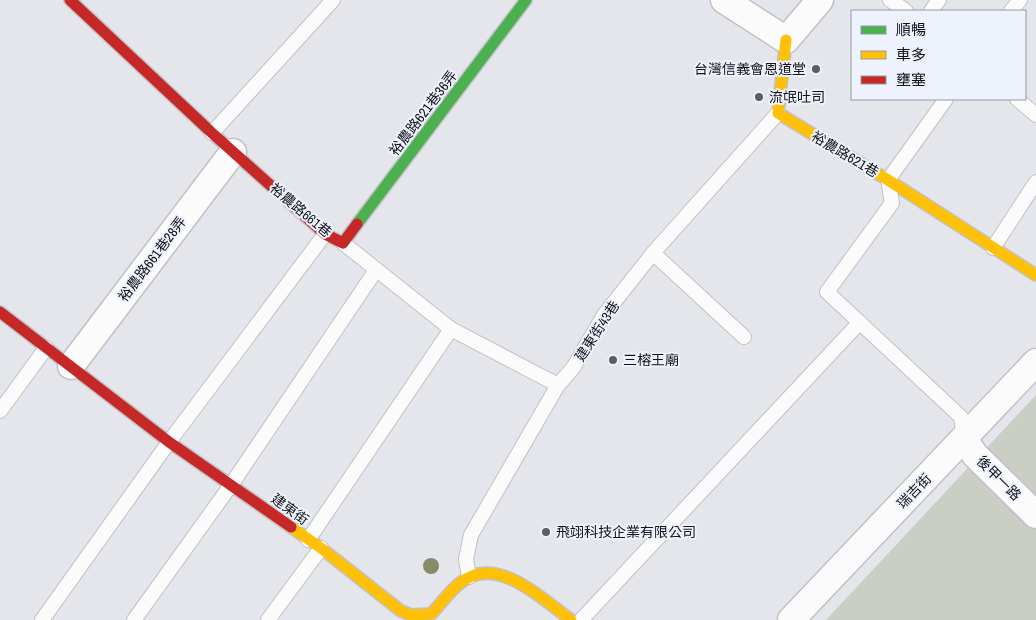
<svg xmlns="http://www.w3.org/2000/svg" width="1036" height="620" font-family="'Archivo Narrow','Noto Sans TC',sans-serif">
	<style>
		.green { fill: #cacec4 }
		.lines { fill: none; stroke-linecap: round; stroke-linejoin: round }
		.lane-casing { stroke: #c0c2c6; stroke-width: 16 }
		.street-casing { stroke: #c0c2c6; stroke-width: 29 }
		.fast-casing { stroke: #c0c2c6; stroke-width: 14 }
		.slow-casing { stroke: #c0c2c6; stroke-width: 14 }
		.jam-casing { stroke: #c0c2c6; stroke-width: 14 }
		.lane { stroke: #fbfbfc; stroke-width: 14 }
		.street { stroke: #fbfbfc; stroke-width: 26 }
		.fast { stroke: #4caf50; stroke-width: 11 }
		.slow { stroke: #ffc107; stroke-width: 11 }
		.jam { stroke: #c62828; stroke-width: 11 }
		.tree { fill: #868c6a }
		.poi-dot { fill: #5c5e62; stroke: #edf2fd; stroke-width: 2 }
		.labels { text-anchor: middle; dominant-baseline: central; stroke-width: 4; stroke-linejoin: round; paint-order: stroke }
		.poi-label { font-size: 14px; fill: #121418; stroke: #edf2fd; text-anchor: start }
		.street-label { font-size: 14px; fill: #121418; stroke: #edf2fd }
	</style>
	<rect width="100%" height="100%" fill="#e4e6ec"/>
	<polygon class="green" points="1036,395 1036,620 826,620"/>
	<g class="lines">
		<g class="lane-casing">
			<g id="lane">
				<polyline points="890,0 906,11"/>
				<polyline points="931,11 939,0"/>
				<polyline points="1011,11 1020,0"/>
				<polyline points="946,99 888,180 892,203 827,292 961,417 964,438"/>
				<polyline points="1017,99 1036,115"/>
				<polyline points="212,133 333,0"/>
				<polyline points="343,243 451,329 558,385"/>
				<polyline points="993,248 1036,182"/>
				<polyline points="653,253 744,337"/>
				<polyline points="0,411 46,348"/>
				<polyline points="308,540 451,329"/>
				<polyline points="469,577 466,559 471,535 558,385 573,368 604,315 653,253 778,113"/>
				<polyline points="42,620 169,442 325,234"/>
				<polyline points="134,620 231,485 376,270"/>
				<polyline points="268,620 321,548"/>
				<polyline points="581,620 860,322"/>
			</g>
		</g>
		<g class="street-casing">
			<g id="street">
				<polyline points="724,0 786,40 820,0"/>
				<polyline points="71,366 233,152"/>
				<polyline points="964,439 975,455 1036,515"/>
				<polyline points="791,620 1036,362"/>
			</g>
		</g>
		<g class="fast-casing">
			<polyline id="fast" points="357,224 526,0"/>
		</g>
		<g class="slow-casing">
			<g id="slow">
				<polyline points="786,40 778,113 888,180 1036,275"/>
				<path d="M291 527 321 548 401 611 411 615 431 614C443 602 454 584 470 577 504 561 545 601 571 620"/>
			</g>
		</g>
		<g class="jam-casing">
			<g id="jam">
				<polyline points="70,0 212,133 325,234 343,243 357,224"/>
				<polyline points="0,312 169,442 291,527"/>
			</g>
		</g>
		<use href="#lane" class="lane"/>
		<use href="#street" class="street"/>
		<use href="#fast" class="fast"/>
		<use href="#slow" class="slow"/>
		<use href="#jam" class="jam"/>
	</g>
	<circle class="tree" cx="431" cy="566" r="8"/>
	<g class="poi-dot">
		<circle cx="816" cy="69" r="5"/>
		<circle cx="759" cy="97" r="5"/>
		<circle cx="613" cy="360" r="5"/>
		<circle cx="546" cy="532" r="5"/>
	</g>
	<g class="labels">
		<g class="poi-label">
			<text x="806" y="69" text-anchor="end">台灣信義會恩道堂</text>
			<text x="769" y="97">流氓吐司</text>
			<text x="623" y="360">三榕王廟</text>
			<text x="556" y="532">飛翊科技企業有限公司</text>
		</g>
		<g class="street-label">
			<text transform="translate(423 113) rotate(-53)">裕農路621巷36弄</text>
			<text transform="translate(845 154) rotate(31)">裕農路621巷</text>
			<text transform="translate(301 210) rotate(40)">裕農路661巷</text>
			<text transform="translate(152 259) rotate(-53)">裕農路661巷28弄</text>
			<text transform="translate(597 331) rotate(-57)">建東街43巷</text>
			<text transform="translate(999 478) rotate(45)">後甲一路</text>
			<text transform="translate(914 491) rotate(-46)">瑞吉街</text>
			<text transform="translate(290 509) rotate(36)">建東街</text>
		</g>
	</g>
	<rect x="851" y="10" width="175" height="90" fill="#edf2fd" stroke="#9599a1"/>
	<rect x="861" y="26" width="25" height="8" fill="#4caf50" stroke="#9599a1"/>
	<text x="896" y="35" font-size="15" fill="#121418">順暢</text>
	<rect x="861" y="51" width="25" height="8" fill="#ffc107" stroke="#9599a1"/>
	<text x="896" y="60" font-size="15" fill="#121418">車多</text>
	<rect x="861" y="76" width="25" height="8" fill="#c62828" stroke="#9599a1"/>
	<text x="896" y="85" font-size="15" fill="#121418">壅塞</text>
</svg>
